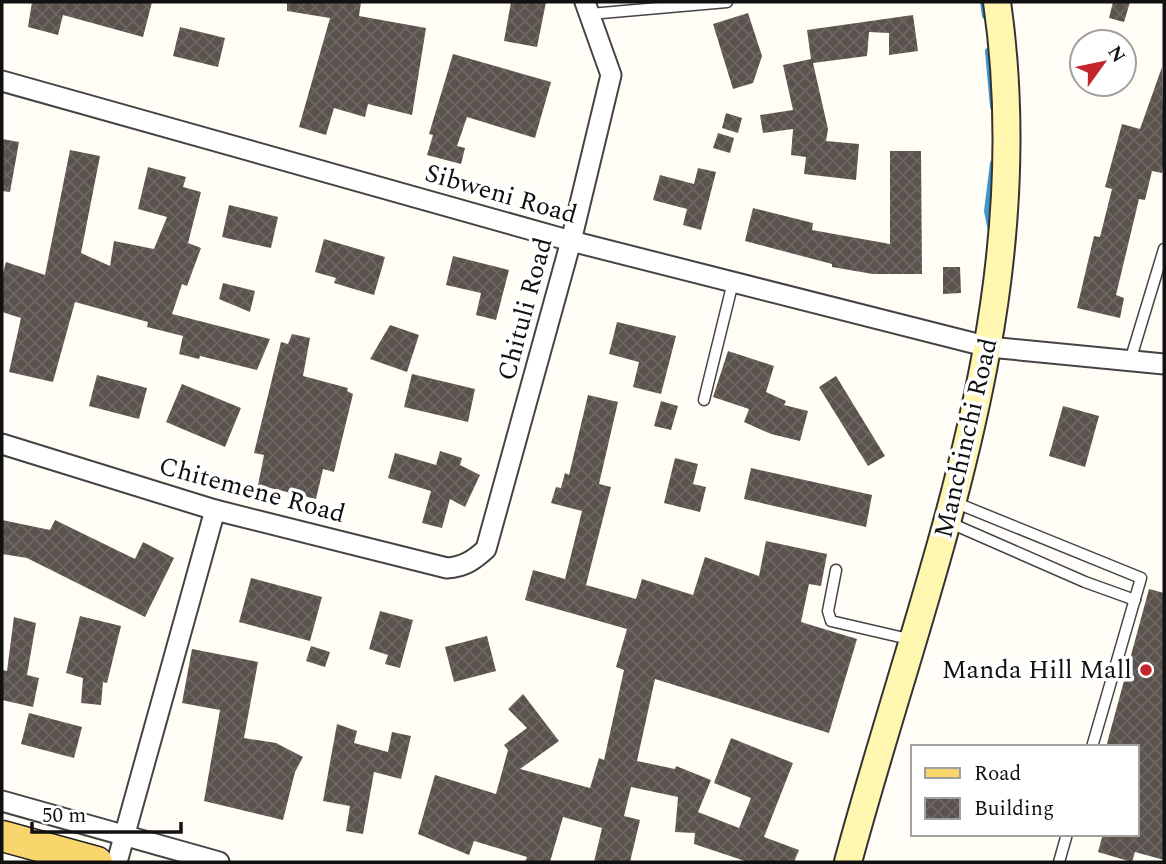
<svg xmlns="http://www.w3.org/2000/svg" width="1166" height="864" font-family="Spectral,serif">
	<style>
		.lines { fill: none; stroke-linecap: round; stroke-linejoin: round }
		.stream { stroke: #3f96cf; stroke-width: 6 }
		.building { fill: url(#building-cross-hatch) }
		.lane-casing { stroke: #444; stroke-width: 13 }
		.street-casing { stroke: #444; stroke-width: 23 }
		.secondary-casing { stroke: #333; stroke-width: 30 }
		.primary-casing { stroke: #222; stroke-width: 33 }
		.lane { stroke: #fff; stroke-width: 10 }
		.street { stroke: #fff; stroke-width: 19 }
		.secondary { stroke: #fff6b0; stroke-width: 26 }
		.primary { stroke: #f9d66b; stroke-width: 30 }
		.poi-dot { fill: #c4262e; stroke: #fff; stroke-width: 2.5 }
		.labels { text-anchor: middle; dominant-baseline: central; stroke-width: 7; stroke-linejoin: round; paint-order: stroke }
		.street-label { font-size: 26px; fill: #111; stroke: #fff }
		.poi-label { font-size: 26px; fill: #111; stroke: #fff; text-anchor: end }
	</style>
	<defs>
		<pattern id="building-cross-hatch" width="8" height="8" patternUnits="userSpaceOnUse" patternTransform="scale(1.75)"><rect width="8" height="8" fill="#5a524d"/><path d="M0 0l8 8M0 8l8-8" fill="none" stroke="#6d6662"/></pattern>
	</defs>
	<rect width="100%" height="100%" fill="#fffdf5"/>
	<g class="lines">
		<g class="stream">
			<polyline points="983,2 985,16"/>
			<polyline points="988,51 993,107"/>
			<polyline points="991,231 987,211 993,163"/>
		</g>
	</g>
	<g class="building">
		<polygon points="32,2 152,2 143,37 63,15 58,35 28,27"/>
		<polygon points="287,2 361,2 359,16 426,28 412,115 368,104 365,117 334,108 326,135 299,127 330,18 287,11"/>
		<polygon points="511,2 546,2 537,47 504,41"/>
		<polygon points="1113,2 1130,2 1124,22 1109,18"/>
		<polygon points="748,13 762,56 753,83 733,89 713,24"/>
		<polygon points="913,15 918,51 889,55 889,33 869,32 867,56 813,63 828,129 826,141 859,144 856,180 804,174 806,157 791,155 793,129 763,133 760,115 793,110 783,65 811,59 807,30"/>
		<polygon points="180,27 225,38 218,67 173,56"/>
		<polygon points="453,54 551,82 535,138 467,117 457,146 465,148 461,164 427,155 433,135 429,134"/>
		<polygon points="1162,67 1164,164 1162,173 1152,171 1145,200 1139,199 1116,295 1124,298 1120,318 1077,308 1094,236 1100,237 1112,189 1105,187 1122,124 1140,129"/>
		<polygon points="726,113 742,118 738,133 722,128"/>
		<polygon points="718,133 734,138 730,153 713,148"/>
		<polygon points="2,139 19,142 10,192 2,191"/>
		<polygon points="70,150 100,156 81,253 110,266 114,241 154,249 167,217 138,209 148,167 186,177 183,187 201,192 188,243 201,248 187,286 182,284 172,314 270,339 257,370 200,356 199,359 179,354 183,336 147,327 148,322 75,302 53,382 9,372 21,318 2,312 2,277 6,262 45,275"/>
		<polygon points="890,151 921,151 922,274 873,274 832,267 832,264 745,241 753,208 813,223 812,230 890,244"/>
		<polygon points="698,168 716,172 701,230 683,225 687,209 653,200 660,175 694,184"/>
		<polygon points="229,205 278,217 271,248 222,237"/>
		<polygon points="324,239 385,257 374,295 334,283 336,278 315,272"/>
		<polygon points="453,256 509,270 496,320 476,315 481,293 446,285"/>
		<polygon points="943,267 960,267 961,293 943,294"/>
		<polygon points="223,283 255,291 250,312 219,299"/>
		<polygon points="617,322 676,336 661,394 633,387 639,362 609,354"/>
		<polygon points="390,325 419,335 407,372 370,359"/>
		<polygon points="292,334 310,338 303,376 348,388 347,391 353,394 334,472 323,469 316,499 258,485 264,455 254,453 281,342 288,344"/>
		<polygon points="728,351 774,366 766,392 786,401 784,405 808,411 800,441 771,434 744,422 749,409 713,397"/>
		<polygon points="412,374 475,389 468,422 404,407"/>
		<polygon points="97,375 147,388 139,419 89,406"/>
		<polygon points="836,376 885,456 868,466 819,387"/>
		<polygon points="182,384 241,408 225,447 166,422"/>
		<polygon points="588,395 618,402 599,484 611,487 586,585 636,599 642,579 693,595 705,557 759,576 766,541 827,554 821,586 809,584 801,622 857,639 829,733 655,679 637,761 675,769 676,766 711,780 698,812 739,828 751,798 714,783 731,738 793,763 764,837 799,850 794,862 748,862 694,844 695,833 675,832 678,797 631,787 624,816 640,820 630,862 594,862 602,828 563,817 550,862 525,862 527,857 474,841 469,855 418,834 435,775 496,794 508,750 504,745 527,728 508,709 523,694 559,741 520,769 590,788 599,758 604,760 624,670 616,667 627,629 525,600 533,570 565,579 582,511 551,503 556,487 561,488 565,473 569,475"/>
		<polygon points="661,401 678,406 671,430 654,426"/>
		<polygon points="1063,406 1099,416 1085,467 1049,456"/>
		<polygon points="440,451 462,458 460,465 480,475 465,507 450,499 442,528 422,523 431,491 388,478 395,453 436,465"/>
		<polygon points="675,458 698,464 693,484 706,487 700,512 664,503"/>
		<polygon points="751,468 872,495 866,527 744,499"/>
		<polygon points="2,520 50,530 55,520 135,559 143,542 174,558 145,617 27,558 2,554"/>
		<polygon points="251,578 322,597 310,641 239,622"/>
		<polygon points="1149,589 1164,593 1164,860 1135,852 1132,862 1098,852 1103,834 1136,834 1136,747 1106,747"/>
		<polygon points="380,611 413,620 400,668 385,664 388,655 369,649"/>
		<polygon points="80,616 121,626 107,683 103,682 101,705 81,703 83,678 66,673"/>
		<polygon points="14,617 36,623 27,675 39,678 33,707 2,700 2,670 7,671"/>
		<polygon points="487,636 496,671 454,682 445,647"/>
		<polygon points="311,646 330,652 325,667 306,661"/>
		<polygon points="192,649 258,662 244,738 276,743 303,757 295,772 283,820 204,801 220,710 182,703"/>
		<polygon points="29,713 82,727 74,758 21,744"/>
		<polygon points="337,724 357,731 354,743 388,752 392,732 411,736 401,779 374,772 363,834 346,831 350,806 323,801"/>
	</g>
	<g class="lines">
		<g class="lane-casing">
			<g id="lane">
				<polyline points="590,14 727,2"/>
				<polyline points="1130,361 1164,249"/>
				<polyline points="704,400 733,282"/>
				<polyline points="954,502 1141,578 1092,747"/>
				<polyline points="948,522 1085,582 1135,600"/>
				<polyline points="836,570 828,611 831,621 913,640"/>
				<polyline points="1059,862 1067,834"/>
			</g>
		</g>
		<g class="street-casing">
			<g id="street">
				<polyline points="2,81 571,241 989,347 1164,364"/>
				<path d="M2 444 215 510 447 568C464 567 474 560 486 549L571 241 611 75 585 2"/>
				<polyline points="2,801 219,862"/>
				<polyline points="117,862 215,510"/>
			</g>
		</g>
		<g class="secondary-casing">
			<path id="secondary" d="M848 862C926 574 1041 307 997 2"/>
		</g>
		<g class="primary-casing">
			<polyline id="primary" points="2,836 97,862"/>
		</g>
		<use href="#lane" class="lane"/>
		<use href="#street" class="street"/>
		<use href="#secondary" class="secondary"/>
		<use href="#primary" class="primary"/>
	</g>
	<circle class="poi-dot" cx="1146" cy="670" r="7"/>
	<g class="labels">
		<g class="street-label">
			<text transform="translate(501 194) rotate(16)">Sibweni Road</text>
			<text transform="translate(525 309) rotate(-75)">Chituli Road</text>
			<text transform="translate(966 438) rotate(-77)">Manchinchi Road</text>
			<text transform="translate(252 490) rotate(15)">Chitemene Road</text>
		</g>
		<g class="poi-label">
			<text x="1132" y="670">Manda Hill Mall</text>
		</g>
	</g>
	<rect width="1166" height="864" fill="none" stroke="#111111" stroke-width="7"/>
	<rect x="911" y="745" width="228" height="91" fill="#ffffff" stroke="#a0a0a0" stroke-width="2"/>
	<rect x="925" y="768" width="35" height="10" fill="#f9d66b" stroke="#a0a0a0" stroke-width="2"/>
	<text x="974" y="780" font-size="21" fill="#111111">Road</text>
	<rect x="925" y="798" width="35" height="21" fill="url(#building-cross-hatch)" stroke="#a0a0a0" stroke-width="2"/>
	<text x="974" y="815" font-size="21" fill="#111111">Building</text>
	<g transform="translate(1103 63) rotate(57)"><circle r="33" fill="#ffffff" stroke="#a0a0a0" stroke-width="2"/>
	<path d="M0-5L12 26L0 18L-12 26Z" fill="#c4262e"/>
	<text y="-10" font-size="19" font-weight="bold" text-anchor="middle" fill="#111111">N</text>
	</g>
	<path d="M32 822v10h149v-10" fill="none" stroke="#111111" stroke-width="3.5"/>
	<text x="42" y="822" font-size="21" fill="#111111" stroke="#ffffff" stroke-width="5" paint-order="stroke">50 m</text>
</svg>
